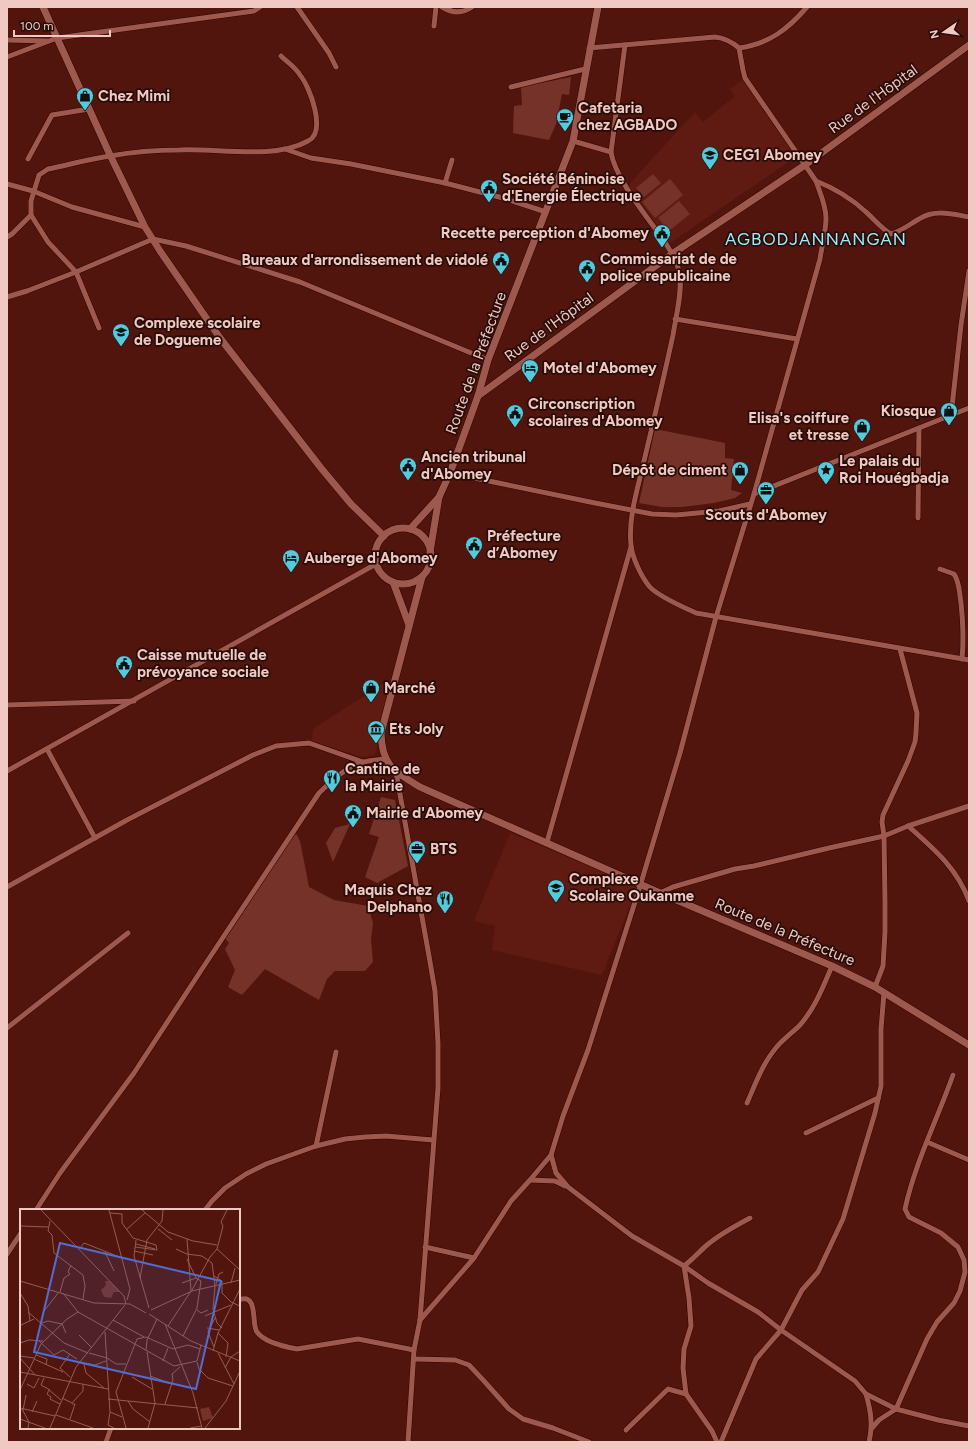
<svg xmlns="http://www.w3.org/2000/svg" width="976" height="1449" font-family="Figtree,sans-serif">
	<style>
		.built { fill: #5f1a12 }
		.green { fill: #753229 }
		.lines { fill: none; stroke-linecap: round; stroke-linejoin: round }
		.street-casing { stroke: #2f0301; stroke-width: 6 }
		.secondary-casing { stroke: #2f0301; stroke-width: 8 }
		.street { stroke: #9d594e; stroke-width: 5 }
		.secondary { stroke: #9d594e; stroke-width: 7 }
		.labels { text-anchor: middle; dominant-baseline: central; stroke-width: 3.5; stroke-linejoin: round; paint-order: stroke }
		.poi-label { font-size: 15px; font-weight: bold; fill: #f0c9c2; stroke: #270c08; text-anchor: start }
		.street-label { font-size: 15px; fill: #f0c9c2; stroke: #270c08 }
		.quarter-label { font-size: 17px; letter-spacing: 1px; fill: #9eedfc; stroke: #270c08 }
		.inset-road { fill: none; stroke: #915d56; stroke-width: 1 }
		.view { fill: #526dd2; fill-opacity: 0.15; stroke: #526dd2; stroke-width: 2 }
		.inset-edge { fill: none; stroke: #f0c9c2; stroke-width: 2 }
	</style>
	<rect width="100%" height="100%" fill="#52150e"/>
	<g class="built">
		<polygon points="743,80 796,157 670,243 629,187 631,182 695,112 703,122 735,96 730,89"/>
		<polygon points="394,677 375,755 362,757 311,741 314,728"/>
		<polygon points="510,833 638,886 602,975 492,950 495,926 474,921"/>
	</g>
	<g class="green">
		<polygon points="571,77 569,95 562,94 556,124 549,140 513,133 514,106 522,105 521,87"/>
		<polygon points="653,174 661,183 644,197 636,188"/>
		<polygon points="670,179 683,195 655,218 642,202"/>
		<polygon points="679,201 690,214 669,231 658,218"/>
		<polygon points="655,429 725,443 725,458 734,459 731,490 742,493 735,498 714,503 682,507 662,507 639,503"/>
		<polygon points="381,797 395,800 408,866 377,883 365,877 379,837 369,834"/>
		<polygon points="350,824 333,862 326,843 335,828"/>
		<polygon points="294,834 297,835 300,841 309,887 334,900 368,906 373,923 371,939 373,962 365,971 335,971 327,979 319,1000 265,969 242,995 228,987 235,970 225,949 229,943 225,938"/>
	</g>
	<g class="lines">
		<g class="street-casing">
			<g id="street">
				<polyline points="297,7 329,53 336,67"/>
				<path d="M442 7C452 13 462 14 472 7"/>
				<polyline points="434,26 436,7"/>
				<polyline points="7,40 47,41"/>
				<path d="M625 45 611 152C615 179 649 219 665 242 671 252 678 263 680 275 682 294 676 316 673 335 664 377 654 419 644 461 638 488 628 517 631 545 632 557 641 576 649 586 657 596 683 607 696 613L969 660"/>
				<path d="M739 48C769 44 788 29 807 7"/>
				<polyline points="7,57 57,38 254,11 260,7"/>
				<polyline points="511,87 585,69"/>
				<polyline points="573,141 611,152"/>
				<polyline points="285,149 311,158 351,164 445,183 503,198 546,212"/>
				<polyline points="28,159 52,115 89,109"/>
				<path d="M816 181C834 188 852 199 866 212 874 219 882 229 891 234 902 231 910 224 919 219 935 209 952 214 969 217"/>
				<polyline points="445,183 452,160"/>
				<polyline points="7,184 33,191 72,207 145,227"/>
				<polyline points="7,237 12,234 31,215"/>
				<polyline points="7,297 27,291 76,272 153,239 186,246 300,282 488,360"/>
				<polyline points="675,319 797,339"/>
				<path d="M99 328 76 272 48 242 31 215V201L39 175 48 169C68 165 89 159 110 156 132 152 156 150 179 150 218 148 274 160 308 141 327 132 310 87 300 75 295 67 287 62 281 56"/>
				<polyline points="951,416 961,325 969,271"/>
				<polyline points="450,473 595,503 652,514 676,515 719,511 750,504"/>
				<polyline points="754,494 969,408"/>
				<polyline points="918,518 919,428"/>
				<path d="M940 569 954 574C960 583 959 592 961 603 963 622 964 640 962 659"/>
				<polyline points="7,705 134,701"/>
				<polyline points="47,749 95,838"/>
				<polyline points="7,771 376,564"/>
				<polyline points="396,772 429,956 435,991 438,1043 438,1088 420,1320 414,1350 408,1442"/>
				<path d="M908 826C934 849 957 868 969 901"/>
				<polyline points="547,842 631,547"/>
				<polyline points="7,887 127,820 253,755 276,746 309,743 363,762"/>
				<polyline points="660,893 673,887 735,869 754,866 829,848 884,836 908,826 969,806"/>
				<polyline points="875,987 883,966 885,932 885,901 884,836 882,822 883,815 908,761 915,742 916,733 917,713 900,649"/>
				<polyline points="7,1028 128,933"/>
				<path d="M747 1103C755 1085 762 1065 775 1049 782 1040 792 1033 800 1025 815 1008 823 987 832 966"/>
				<polyline points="806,1133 878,1098"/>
				<polyline points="927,1142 969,1160"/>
				<polyline points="316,1146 336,1052"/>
				<polyline points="551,1155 556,1173 568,1187 632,1236 684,1266 708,1283 758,1312 781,1330 855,1381 866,1394 896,1409 938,1420 969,1426"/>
				<polyline points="530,1180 555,1181 565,1186"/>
				<path d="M36 1210 60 1173 134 1073 202 969 319 793C332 781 346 766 364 762 371 760 379 760 386 759"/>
				<polyline points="205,1210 212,1201 225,1188 246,1174 266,1164 316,1146 345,1139 365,1137 386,1136 433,1140"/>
				<polyline points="425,1247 474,1258"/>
				<polyline points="7,1254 21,1233"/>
				<path d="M239 1300C259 1292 251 1325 257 1332 264 1342 286 1347 297 1349L358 1339 414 1350"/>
				<path d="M420 1320 474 1258 511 1201 530 1180 551 1155 563 1116 588 1050 641 883 680 753 716 617 754 494 820 259C822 245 826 231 826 218 826 206 820 193 816 181L745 78 743 70 739 48C732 42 725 38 715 37L589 48"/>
				<polyline points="414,1359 455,1360 469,1365 484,1381 509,1409 523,1419 553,1428 589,1442"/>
				<path d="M866 1394C871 1412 873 1424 869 1442"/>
				<path d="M872 1428 879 1420 896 1409 927 1339 937 1322 954 1303 960 1291 965 1272 964 1260 958 1247 941 1233 909 1217 905 1209C915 1163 937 1120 953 1075"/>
				<polyline points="626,1430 668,1389 686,1394"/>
				<polyline points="106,1442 111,1428"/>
				<path d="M717 1442 712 1431 686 1394 683 1368 684 1349 691 1326 689 1298 684 1266C692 1260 699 1252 707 1245 720 1234 735 1226 750 1218"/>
				<polyline points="721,1442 756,1359 781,1330 802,1290 818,1272 843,1219 875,1113 881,1086 881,1029 884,993"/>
			</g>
		</g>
		<g class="secondary-casing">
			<g id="secondary">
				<polyline points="43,7 110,155 145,227 160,251 220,338 321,468 351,504 384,536"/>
				<polyline points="478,396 672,254 805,165 969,45"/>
				<circle cx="403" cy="556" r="28"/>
				<polyline points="410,529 439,497"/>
				<polyline points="430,552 439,497 450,473 478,396 488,360 573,141 598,7"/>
				<path d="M422 577 381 733C382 766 394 771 420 787L660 893 832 966 875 987 969 1045"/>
				<polyline points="393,582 409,625"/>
			</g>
		</g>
		<use href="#street" class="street"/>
		<use href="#secondary" class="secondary"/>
	</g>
	<defs>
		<g id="shop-pin" transform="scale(0.9)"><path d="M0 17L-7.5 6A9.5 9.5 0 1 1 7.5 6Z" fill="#54cadd" stroke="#270c08"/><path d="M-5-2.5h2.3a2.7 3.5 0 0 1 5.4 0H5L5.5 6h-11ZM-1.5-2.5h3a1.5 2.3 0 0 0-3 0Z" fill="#111"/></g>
		<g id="cafe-pin" transform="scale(0.9)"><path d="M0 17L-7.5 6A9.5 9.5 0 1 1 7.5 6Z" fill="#54cadd" stroke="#270c08"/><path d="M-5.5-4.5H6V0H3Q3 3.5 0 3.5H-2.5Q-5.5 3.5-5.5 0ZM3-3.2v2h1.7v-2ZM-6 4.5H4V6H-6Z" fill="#111"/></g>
		<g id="school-pin" transform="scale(0.9)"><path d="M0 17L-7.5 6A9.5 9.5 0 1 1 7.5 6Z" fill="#54cadd" stroke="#270c08"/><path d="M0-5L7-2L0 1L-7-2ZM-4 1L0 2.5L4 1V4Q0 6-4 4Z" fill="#111"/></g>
		<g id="civic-pin" transform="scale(0.9)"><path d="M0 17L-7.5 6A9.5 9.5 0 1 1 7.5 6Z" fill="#54cadd" stroke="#270c08"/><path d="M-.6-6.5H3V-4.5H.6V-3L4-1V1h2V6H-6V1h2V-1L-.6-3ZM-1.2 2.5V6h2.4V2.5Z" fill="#111"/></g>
		<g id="hotel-pin" transform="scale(0.9)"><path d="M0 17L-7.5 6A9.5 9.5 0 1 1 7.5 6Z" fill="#54cadd" stroke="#270c08"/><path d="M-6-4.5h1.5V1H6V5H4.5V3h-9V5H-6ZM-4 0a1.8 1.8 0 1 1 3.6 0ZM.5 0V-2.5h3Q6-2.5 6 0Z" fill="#111"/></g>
		<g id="sight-pin" transform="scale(0.9)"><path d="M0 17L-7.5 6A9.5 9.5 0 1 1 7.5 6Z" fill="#54cadd" stroke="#270c08"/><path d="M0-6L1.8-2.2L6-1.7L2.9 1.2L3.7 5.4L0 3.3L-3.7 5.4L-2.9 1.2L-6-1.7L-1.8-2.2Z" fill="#111"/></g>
		<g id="office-pin" transform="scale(0.9)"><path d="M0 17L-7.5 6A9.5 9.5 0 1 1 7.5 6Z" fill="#54cadd" stroke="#270c08"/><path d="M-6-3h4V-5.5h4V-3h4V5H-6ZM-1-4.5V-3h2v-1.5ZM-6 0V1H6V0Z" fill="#111"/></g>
		<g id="museum-pin" transform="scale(0.9)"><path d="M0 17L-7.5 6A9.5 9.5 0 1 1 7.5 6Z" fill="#54cadd" stroke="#270c08"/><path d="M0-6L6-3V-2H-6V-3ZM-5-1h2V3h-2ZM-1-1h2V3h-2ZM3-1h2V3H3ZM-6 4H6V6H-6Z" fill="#111"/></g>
		<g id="restaurant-pin" transform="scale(0.9)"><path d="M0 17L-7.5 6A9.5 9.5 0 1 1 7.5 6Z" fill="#54cadd" stroke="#270c08"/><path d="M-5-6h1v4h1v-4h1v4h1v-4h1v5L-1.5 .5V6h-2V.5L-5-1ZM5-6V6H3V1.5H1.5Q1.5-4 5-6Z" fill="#111"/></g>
	</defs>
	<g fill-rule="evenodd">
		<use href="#shop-pin" x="85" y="96"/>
		<use href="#cafe-pin" x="565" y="117"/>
		<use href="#school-pin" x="710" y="155"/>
		<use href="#civic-pin" x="489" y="188"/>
		<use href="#civic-pin" x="662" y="233"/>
		<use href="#civic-pin" x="501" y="260"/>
		<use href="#civic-pin" x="587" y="268"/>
		<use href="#school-pin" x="121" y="332"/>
		<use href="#hotel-pin" x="530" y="368"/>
		<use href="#shop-pin" x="949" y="411"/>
		<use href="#civic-pin" x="515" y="413"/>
		<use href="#shop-pin" x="862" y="427"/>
		<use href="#civic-pin" x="408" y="466"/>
		<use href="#shop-pin" x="740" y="470"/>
		<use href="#sight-pin" x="826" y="470"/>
		<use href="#office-pin" x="766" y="490"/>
		<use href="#civic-pin" x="474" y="545"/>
		<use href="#hotel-pin" x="291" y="558"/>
		<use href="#civic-pin" x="124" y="664"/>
		<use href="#shop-pin" x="371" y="688"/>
		<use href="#museum-pin" x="376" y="729"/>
		<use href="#restaurant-pin" x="332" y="778"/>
		<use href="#civic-pin" x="353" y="813"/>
		<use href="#office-pin" x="417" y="849"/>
		<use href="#school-pin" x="556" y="888"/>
		<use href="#restaurant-pin" x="445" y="899"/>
	</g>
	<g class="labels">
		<g class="poi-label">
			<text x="98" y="96">Chez Mimi</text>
			<text x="578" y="108">Cafetaria<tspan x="578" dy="17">chez AGBADO</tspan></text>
			<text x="723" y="155">CEG1 Abomey</text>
			<text x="502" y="179">Société Béninoise<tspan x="502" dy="17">d'Energie Électrique</tspan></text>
			<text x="649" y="233" text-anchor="end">Recette perception d'Abomey</text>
			<text x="600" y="259">Commissariat de de<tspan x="600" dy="17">police republicaine</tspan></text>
			<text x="488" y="260" text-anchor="end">Bureaux d'arrondissement de vidolé</text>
			<text x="134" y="323">Complexe scolaire<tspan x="134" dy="17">de Dogueme</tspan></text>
			<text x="543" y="368">Motel d'Abomey</text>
			<text x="528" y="404">Circonscription<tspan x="528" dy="17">scolaires d'Abomey</tspan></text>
			<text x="936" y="411" text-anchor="end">Kiosque</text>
			<text x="849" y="418" text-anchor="end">Elisa's coiffure<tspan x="849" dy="17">et tresse</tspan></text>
			<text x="421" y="457">Ancien tribunal<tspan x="421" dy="17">d'Abomey</tspan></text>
			<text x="839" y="461">Le palais du<tspan x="839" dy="17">Roi Houégbadja</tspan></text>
			<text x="727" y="470" text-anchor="end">Dépôt de ciment</text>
			<text x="766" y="515" text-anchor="middle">Scouts d'Abomey</text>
			<text x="487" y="536">Préfecture<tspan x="487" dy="17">d’Abomey</tspan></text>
			<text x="304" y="558">Auberge d'Abomey</text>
			<text x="137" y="655">Caisse mutuelle de<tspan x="137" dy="17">prévoyance sociale</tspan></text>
			<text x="384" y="688">Marché</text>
			<text x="389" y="729">Ets Joly</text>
			<text x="345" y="769">Cantine de<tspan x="345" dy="17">la Mairie</tspan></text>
			<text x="366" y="813">Mairie d'Abomey</text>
			<text x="430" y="849">BTS</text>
			<text x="569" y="879">Complexe<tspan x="569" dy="17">Scolaire Oukanme</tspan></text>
			<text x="432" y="890" text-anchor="end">Maquis Chez<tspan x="432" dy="17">Delphano</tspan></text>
		</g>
		<g class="street-label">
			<text transform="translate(873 99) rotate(-36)">Rue de l'Hôpital</text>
			<text transform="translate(549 327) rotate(-36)">Rue de l'Hôpital</text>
			<text transform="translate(476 363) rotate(-70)">Route de la Préfecture</text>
			<text transform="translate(785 932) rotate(23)">Route de la Préfecture</text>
		</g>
		<g class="quarter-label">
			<text x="816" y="239">AGBODJANNANGAN</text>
		</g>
	</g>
	<g transform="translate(20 1209)">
		<rect width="220" height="220" fill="#52150e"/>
		<path d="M85 72H89L100 83H94L91 89 84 88 81 81 86 76ZM189 198 193 209 183 212 180 200Z" fill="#753229"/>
		<path class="inset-road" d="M21 1 104 87 106 95M89 1 110 80 107 91M122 1 148 23 173 32 197 36M207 1 201 13 203 17 197 40 220 61M90 4 102 5V14L113 29 136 36 137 41 115 38M30 12 28 22 32 26 34 44 63 66 65 77 63 90M0 17 28 18M107 20 125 4M138 20 152 31M116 31 114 47 129 99M116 35 135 40M60 39 64 34 102 49M156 40 167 45 182 47 192 54 195 77 193 100 197 114 202 119M114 42 133 46M85 43 94 62M167 50 176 69M194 67 202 72V84L211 93 220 97M120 69 127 31 142 12 143 1M0 72 74 94 110 95 126 104M162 74 176 69 181 72 177 99 163 127M211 74 215 59M196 75 199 65 203 63M172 81 190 48 197 40M40 83 44 69 50 65 48 63 51 56M0 84 8 97 10 112M43 84 58 103 154 157 177 152 181 136M131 101 172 82 220 71M177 101 181 104 188 101M24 102 39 83M8 103 44 134 68 144M129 105 171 132 220 152M185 107 211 96M93 111 124 128M22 114 28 112 42 115 46 124M145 115 173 184 182 219M1 116 14 110M148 117 171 82 167 30M187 119 199 121M85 123 90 203 102 208M198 124 208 134 206 148M59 126 72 139M19 132 34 146 43 141 57 150M0 134 9 131 23 132M194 138 188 123 195 109M126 142 127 131 137 110M193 142 198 124 220 80M127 143 135 194 128 219M69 144 87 149 96 155H106M198 144 214 175M50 145 40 159 50 168M16 146 27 150 26 156M0 147 14 149M0 149 15 166M14 150 43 163M143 152 148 139M59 153 75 156 86 152M177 153 179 160 188 169 213 177M64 155 66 164 84 179M205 159 211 148 220 142M0 163 88 180M130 167 152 175M112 168 132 180M24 169 21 176 30 181M7 175 14 179 19 169M0 181 21 135 47 110 58 103M42 189 52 194 63 182V175M88 190 178 199M108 192 113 200 130 213M40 195 30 190 31 188 27 185 29 181 41 191M145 195 153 171 152 165 160 158M0 199 35 207M2 200 9 213 8 219M3 201 6 186M12 203 17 192M90 203 88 216 94 219M36 206 73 219M0 210 25 219M50 210 55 195H52M30 219 56 158 105 96M106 219 96 183 117 130 126 128 153 140 168 136 180 140M170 219 182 217M185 219 206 192 220 162"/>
		<path class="view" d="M40 34 201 72 176 180 14 143Z"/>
		<rect width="220" height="220" class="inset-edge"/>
	</g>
	<rect width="976" height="1449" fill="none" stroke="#f0c9c2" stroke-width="16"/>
	<g transform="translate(944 32) rotate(257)" stroke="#270c08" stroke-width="3" paint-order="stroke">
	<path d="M0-3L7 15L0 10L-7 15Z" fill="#f0c9c2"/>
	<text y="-6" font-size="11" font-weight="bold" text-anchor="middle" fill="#f0c9c2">N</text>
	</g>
	<path d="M14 30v6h96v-6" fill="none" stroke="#f0c9c2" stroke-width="2"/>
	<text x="20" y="30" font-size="12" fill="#f0c9c2" stroke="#270c08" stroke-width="3" paint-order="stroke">100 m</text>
</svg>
